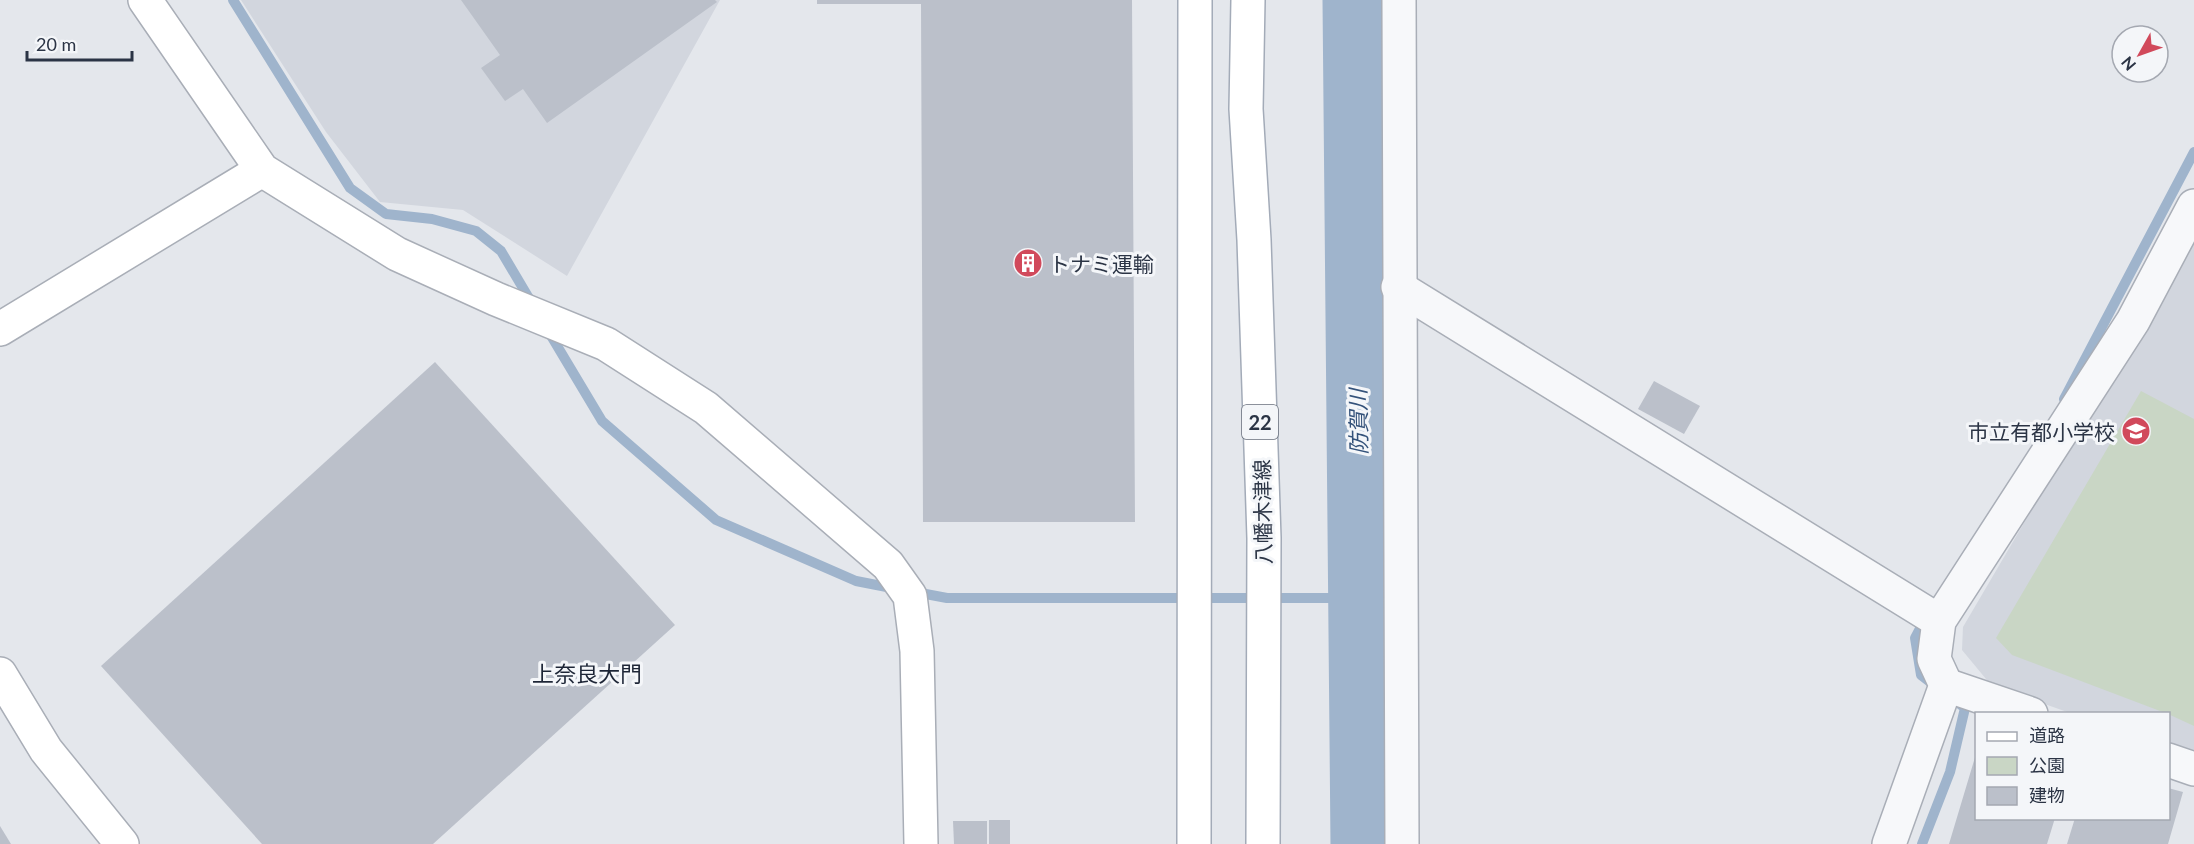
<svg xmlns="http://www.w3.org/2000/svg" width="2194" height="844" font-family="Lato,'Noto Sans JP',sans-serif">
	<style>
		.built { fill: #d2d6de }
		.green { fill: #c9d6c5 }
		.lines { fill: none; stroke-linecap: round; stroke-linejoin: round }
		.stream { stroke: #9fb4cc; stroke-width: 10 }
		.river { stroke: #9fb4cc; stroke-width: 63 }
		.building { fill: #bbc0ca }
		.street-casing { stroke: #a9aeb7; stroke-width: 36 }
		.secondary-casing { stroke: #a9aeb7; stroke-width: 36 }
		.primary-casing { stroke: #a3abb8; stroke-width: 36 }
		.street { stroke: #f7f8fa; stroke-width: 33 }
		.secondary { stroke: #fff; stroke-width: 33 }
		.primary { stroke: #fff; stroke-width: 33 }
		.labels { text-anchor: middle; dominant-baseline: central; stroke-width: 6; stroke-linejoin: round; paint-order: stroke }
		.shield { fill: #f4f6f9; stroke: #676e7b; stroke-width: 1.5 }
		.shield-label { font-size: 20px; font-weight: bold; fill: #2b3445 }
		.poi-label { font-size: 21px; fill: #2b3445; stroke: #f4f6f9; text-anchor: start }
		.street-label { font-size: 21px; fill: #2b3445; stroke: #f4f6f9 }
		.water-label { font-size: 22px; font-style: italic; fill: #34527a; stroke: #f4f6f9 }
		.neighbourhood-label { font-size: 22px; fill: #1d2536; stroke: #f4f6f9 }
	</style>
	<rect width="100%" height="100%" fill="#e4e7ec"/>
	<g class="built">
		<polygon points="241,0 720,0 567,276 463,210 380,202 326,132"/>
		<polygon points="2194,233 2194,763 2169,752 2168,714 2070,713 1991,685 1962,650 1963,627"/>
	</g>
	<polygon class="green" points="2141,391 2194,419 2194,726 2168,714 2012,655 1996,638"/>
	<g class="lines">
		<g class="stream">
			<polyline points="233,0 350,188 386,214 432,219 476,231 501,251 533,305"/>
			<polyline points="547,329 602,421 716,520 856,581 897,589"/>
			<polyline points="2064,399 2194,152"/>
			<polyline points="915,592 947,598 1359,598"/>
			<polyline points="1926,617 1915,638 1921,675 1934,685"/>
			<polyline points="1922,844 1950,772 1965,708 1956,701"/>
		</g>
		<polyline class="river" points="1354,0 1362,844"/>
	</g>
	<g class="building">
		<polygon points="461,0 715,0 717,2 547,123 523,89 505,101 481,68 500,55"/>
		<polygon points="817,0 1132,0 1135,522 923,522 921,4 817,4"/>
		<polygon points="435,362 675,625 433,844 262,844 101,666"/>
		<polygon points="1654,381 1700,406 1684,434 1638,409"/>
		<polygon points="1976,754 1976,818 2055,818 2047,844 1949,844"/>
		<polygon points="2168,788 2183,792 2168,844 2067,844 2075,818 2168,818"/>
		<rect x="989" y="820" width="21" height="24"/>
		<polygon points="953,821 987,821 987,844 954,844"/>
		<polygon points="0,826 11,844 0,844"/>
	</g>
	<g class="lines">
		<g class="street-casing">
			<g id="street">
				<polyline points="1399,0 1402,844"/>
				<polyline points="1398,287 1939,621"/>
				<polyline points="1946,685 2031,714"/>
				<polyline points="2168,760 2194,769"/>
				<polyline points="1889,844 1946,685 1934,659 1939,621 2133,321 2194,206"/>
			</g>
		</g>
		<g class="secondary-casing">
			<g id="secondary">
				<polyline points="145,0 262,170 397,254 496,299 606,344 706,408 888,565 910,596 917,651 921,844"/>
				<polyline points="0,329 262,170"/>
				<polyline points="0,674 46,750 122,844"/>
			</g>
		</g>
		<g class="primary-casing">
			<g id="primary">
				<polyline points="1248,0 1246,109 1254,240 1264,538 1263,844"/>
				<polyline points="1194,844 1195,0"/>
			</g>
		</g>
		<use href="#street" class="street"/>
		<use href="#secondary" class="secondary"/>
		<use href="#primary" class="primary"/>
	</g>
	<defs>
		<g id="building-disc" transform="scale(1.5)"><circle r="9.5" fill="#d1495b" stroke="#f4f6f9"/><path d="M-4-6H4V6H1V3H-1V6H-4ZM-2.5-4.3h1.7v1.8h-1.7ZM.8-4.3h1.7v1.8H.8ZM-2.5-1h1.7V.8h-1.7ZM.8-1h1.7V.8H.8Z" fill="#fff"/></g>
		<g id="school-disc" transform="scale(1.5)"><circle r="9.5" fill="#d1495b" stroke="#f4f6f9"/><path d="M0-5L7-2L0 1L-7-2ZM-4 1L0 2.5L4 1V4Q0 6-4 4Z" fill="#fff"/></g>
	</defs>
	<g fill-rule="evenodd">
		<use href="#building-disc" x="1028" y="263"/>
		<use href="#school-disc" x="2136" y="431"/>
	</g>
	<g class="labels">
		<rect class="shield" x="1242" y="405" width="36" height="34" rx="4.5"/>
		<g class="shield-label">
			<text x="1260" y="422">22</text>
		</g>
		<g class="poi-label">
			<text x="1049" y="263">トナミ運輸</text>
			<text x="2115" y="431" text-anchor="end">市立有都小学校</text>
		</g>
		<g class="street-label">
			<text transform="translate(1262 512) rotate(-91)">八幡木津線</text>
		</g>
		<g class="water-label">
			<text transform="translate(1358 422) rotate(-91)">防賀川</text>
		</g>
		<g class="neighbourhood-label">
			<text x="587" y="673">上奈良大門</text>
		</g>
	</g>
	<rect x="1975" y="712" width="195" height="108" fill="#f4f6f9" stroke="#a4a8b1" stroke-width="1.5"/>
	<rect x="1987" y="732" width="30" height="9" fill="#ffffff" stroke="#a4a8b1" stroke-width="1.5"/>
	<text x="2029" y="742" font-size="18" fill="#2b3445">道路</text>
	<rect x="1987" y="757" width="30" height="18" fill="#c9d6c5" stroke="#a4a8b1" stroke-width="1.5"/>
	<text x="2029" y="772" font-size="18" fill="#2b3445">公園</text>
	<rect x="1987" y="787" width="30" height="18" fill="#bbc0ca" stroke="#a4a8b1" stroke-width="1.5"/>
	<text x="2029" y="802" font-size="18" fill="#2b3445">建物</text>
	<g transform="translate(2140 54) rotate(230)"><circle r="28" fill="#f4f6f9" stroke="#a4a8b1" stroke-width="1.5"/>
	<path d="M0-4.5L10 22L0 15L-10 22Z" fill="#d1495b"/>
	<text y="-9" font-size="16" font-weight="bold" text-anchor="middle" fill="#2b3445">N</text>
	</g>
	<path d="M27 51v9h105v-9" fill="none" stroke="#2b3445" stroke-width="3"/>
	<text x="36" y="51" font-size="18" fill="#2b3445" stroke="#f4f6f9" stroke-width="4.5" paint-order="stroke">20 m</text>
</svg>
